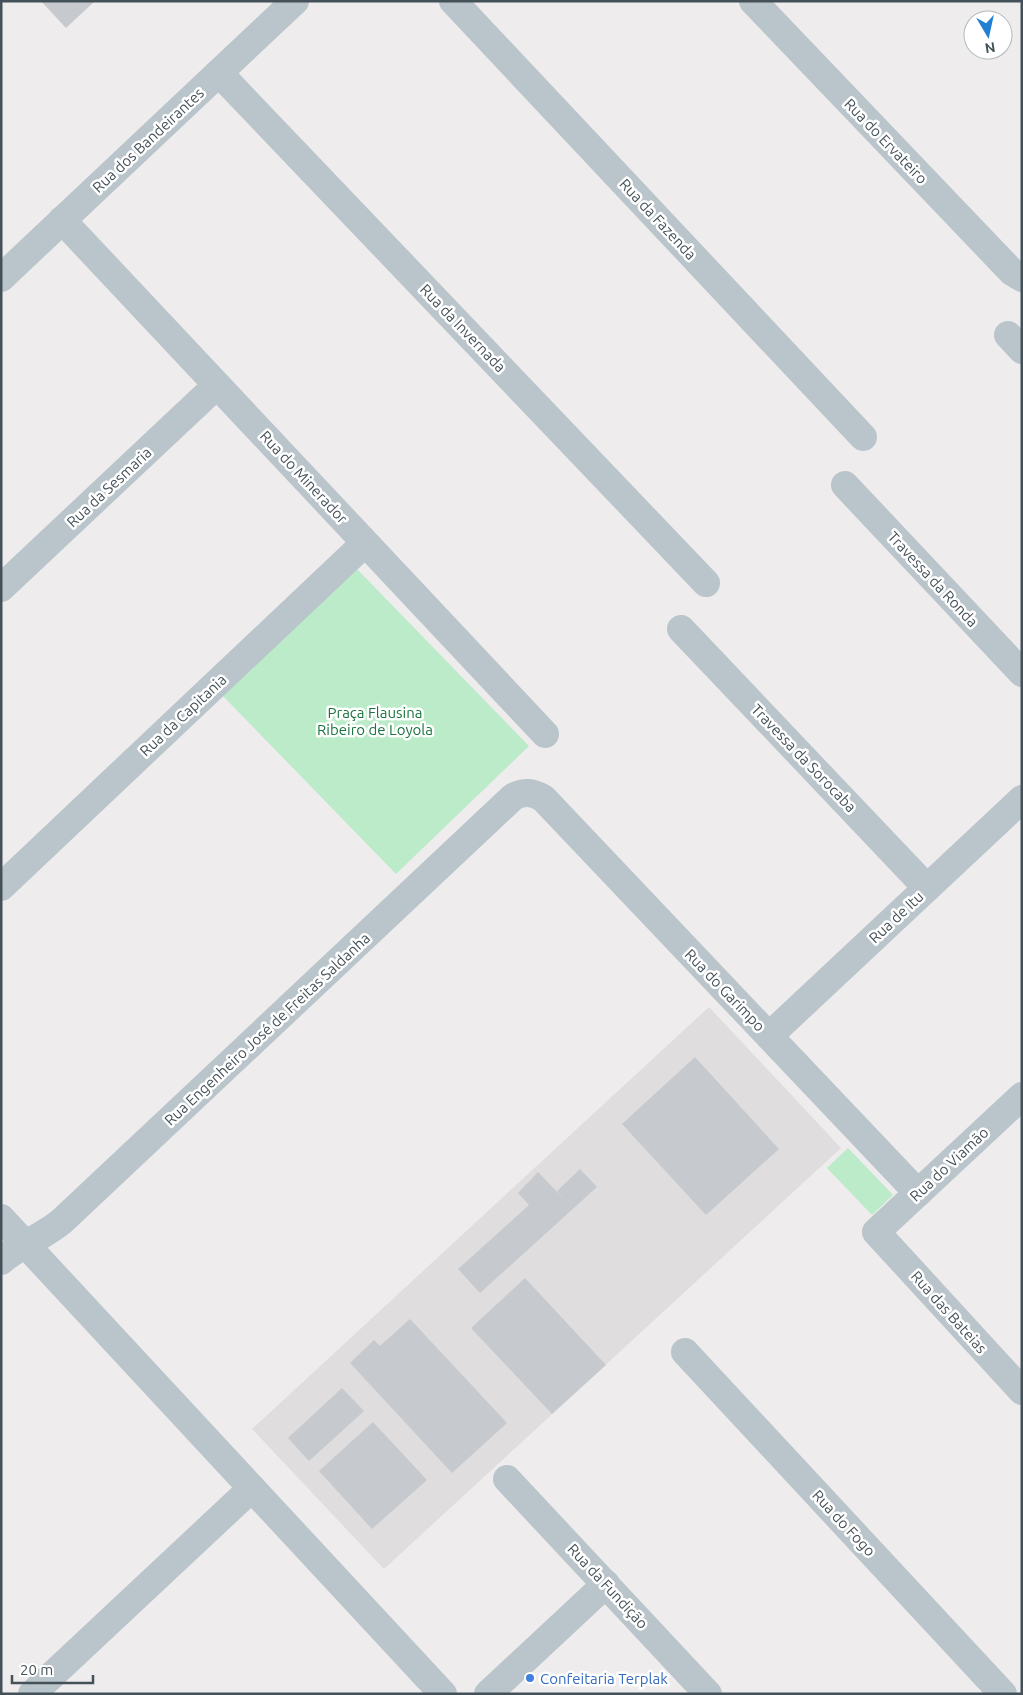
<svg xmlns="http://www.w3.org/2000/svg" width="1023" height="1695" font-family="Ubuntu,sans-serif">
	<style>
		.education { fill: #dfdddd }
		.green { fill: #bbebc9 }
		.building { fill: #c6cace }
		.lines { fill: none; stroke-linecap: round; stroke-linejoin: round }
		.minor { stroke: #bac5cb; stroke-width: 28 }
		.shop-dot { fill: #3f7fe0; stroke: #fff; stroke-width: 2 }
		.labels { text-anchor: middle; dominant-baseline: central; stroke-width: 5; stroke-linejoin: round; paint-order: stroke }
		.street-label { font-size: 15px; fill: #455158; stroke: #fff }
		.park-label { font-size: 15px; fill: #1b743f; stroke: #fff }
		.shop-label { font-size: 15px; fill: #366cbe; stroke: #fff; text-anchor: start }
	</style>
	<rect width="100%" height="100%" fill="#eeecec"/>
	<polygon class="education" points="709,1007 841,1148 384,1569 252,1429"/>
	<g class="green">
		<polygon points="355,567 529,746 396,874 222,695"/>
		<polygon points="848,1148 893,1195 872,1215 827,1168"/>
	</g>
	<g class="building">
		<polygon points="41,1 95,1 66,28"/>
		<polygon points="695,1057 779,1149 706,1215 622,1124"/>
		<polygon points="580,1169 597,1187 480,1293 458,1269 529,1205 518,1193 538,1172 566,1201 557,1191"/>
		<polygon points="525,1278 606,1365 552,1414 471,1328"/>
		<polygon points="410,1319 507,1423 452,1473 350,1363 374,1340 380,1346"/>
		<polygon points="342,1388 364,1411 309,1461 288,1438"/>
		<polygon points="373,1422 427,1480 372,1529 319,1471"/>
	</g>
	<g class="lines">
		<g class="minor">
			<polyline points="453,1 863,437"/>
			<polyline points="753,1 1012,272 1022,278"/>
			<polyline points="219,73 706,583"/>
			<polyline points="62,220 545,734"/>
			<polyline points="1,278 295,1"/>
			<polyline points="1008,335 1022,350"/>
			<polyline points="845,485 1022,673"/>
			<polyline points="1,588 217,385"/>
			<polyline points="681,629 927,888"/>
			<polyline points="1,887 365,543"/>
			<polyline points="769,1036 1022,799"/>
			<polyline points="1022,1096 876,1232 1022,1391"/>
			<polyline points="1,1218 443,1694"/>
			<path d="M1 1261C19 1245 43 1237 62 1221L513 797C524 791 532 792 543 798L918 1193"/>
			<polyline points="685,1352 1003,1694"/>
			<polyline points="507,1479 708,1694"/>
			<polyline points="32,1694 252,1488"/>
			<polyline points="488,1694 606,1584"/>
		</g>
	</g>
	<circle class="shop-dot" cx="530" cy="1678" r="5"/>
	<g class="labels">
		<g class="street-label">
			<text transform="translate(148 140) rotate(-43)">Rua dos Bandeirantes</text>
			<text transform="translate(886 141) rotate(46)">Rua do Ervateiro</text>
			<text transform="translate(658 219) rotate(47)">Rua da Fazenda</text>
			<text transform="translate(463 328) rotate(46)">Rua da Invernada</text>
			<text transform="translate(304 477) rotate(47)">Rua do Minerador</text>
			<text transform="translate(109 487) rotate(-43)">Rua da Sesmaria</text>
			<text transform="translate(933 579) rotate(47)">Travessa da Ronda</text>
			<text transform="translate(183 715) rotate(-43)">Rua da Capitania</text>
			<text transform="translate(804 758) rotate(46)">Travessa da Sorocaba</text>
			<text transform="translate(896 917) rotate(-43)">Rua de Itu</text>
			<text transform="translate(725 990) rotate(46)">Rua do Garimpo</text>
			<text transform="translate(267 1029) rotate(-43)">Rua Engenheiro José de Freitas Saldanha</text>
			<text transform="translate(949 1164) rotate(-43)">Rua do Viamão</text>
			<text transform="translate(949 1312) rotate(48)">Rua das Bateias</text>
			<text transform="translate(844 1523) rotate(47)">Rua do Fogo</text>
			<text transform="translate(608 1586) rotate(47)">Rua da Fundição</text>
		</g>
		<g class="park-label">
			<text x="375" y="712">Praça Flausina<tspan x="375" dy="17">Ribeiro de Loyola</tspan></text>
		</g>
		<g class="shop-label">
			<text x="540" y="1678">Confeitaria Terplak</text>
		</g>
	</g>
	<rect width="1023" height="1695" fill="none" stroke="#455158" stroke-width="5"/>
	<g transform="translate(988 35) rotate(171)"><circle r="24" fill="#ffffff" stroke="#b5b9bc"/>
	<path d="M0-4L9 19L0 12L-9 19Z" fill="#227fd2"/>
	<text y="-8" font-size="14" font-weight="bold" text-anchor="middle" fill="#455158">N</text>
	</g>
	<path d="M12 1675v8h81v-8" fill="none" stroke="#455158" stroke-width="2.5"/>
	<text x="20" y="1675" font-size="15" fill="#455158" stroke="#ffffff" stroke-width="4" paint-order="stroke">20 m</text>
</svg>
